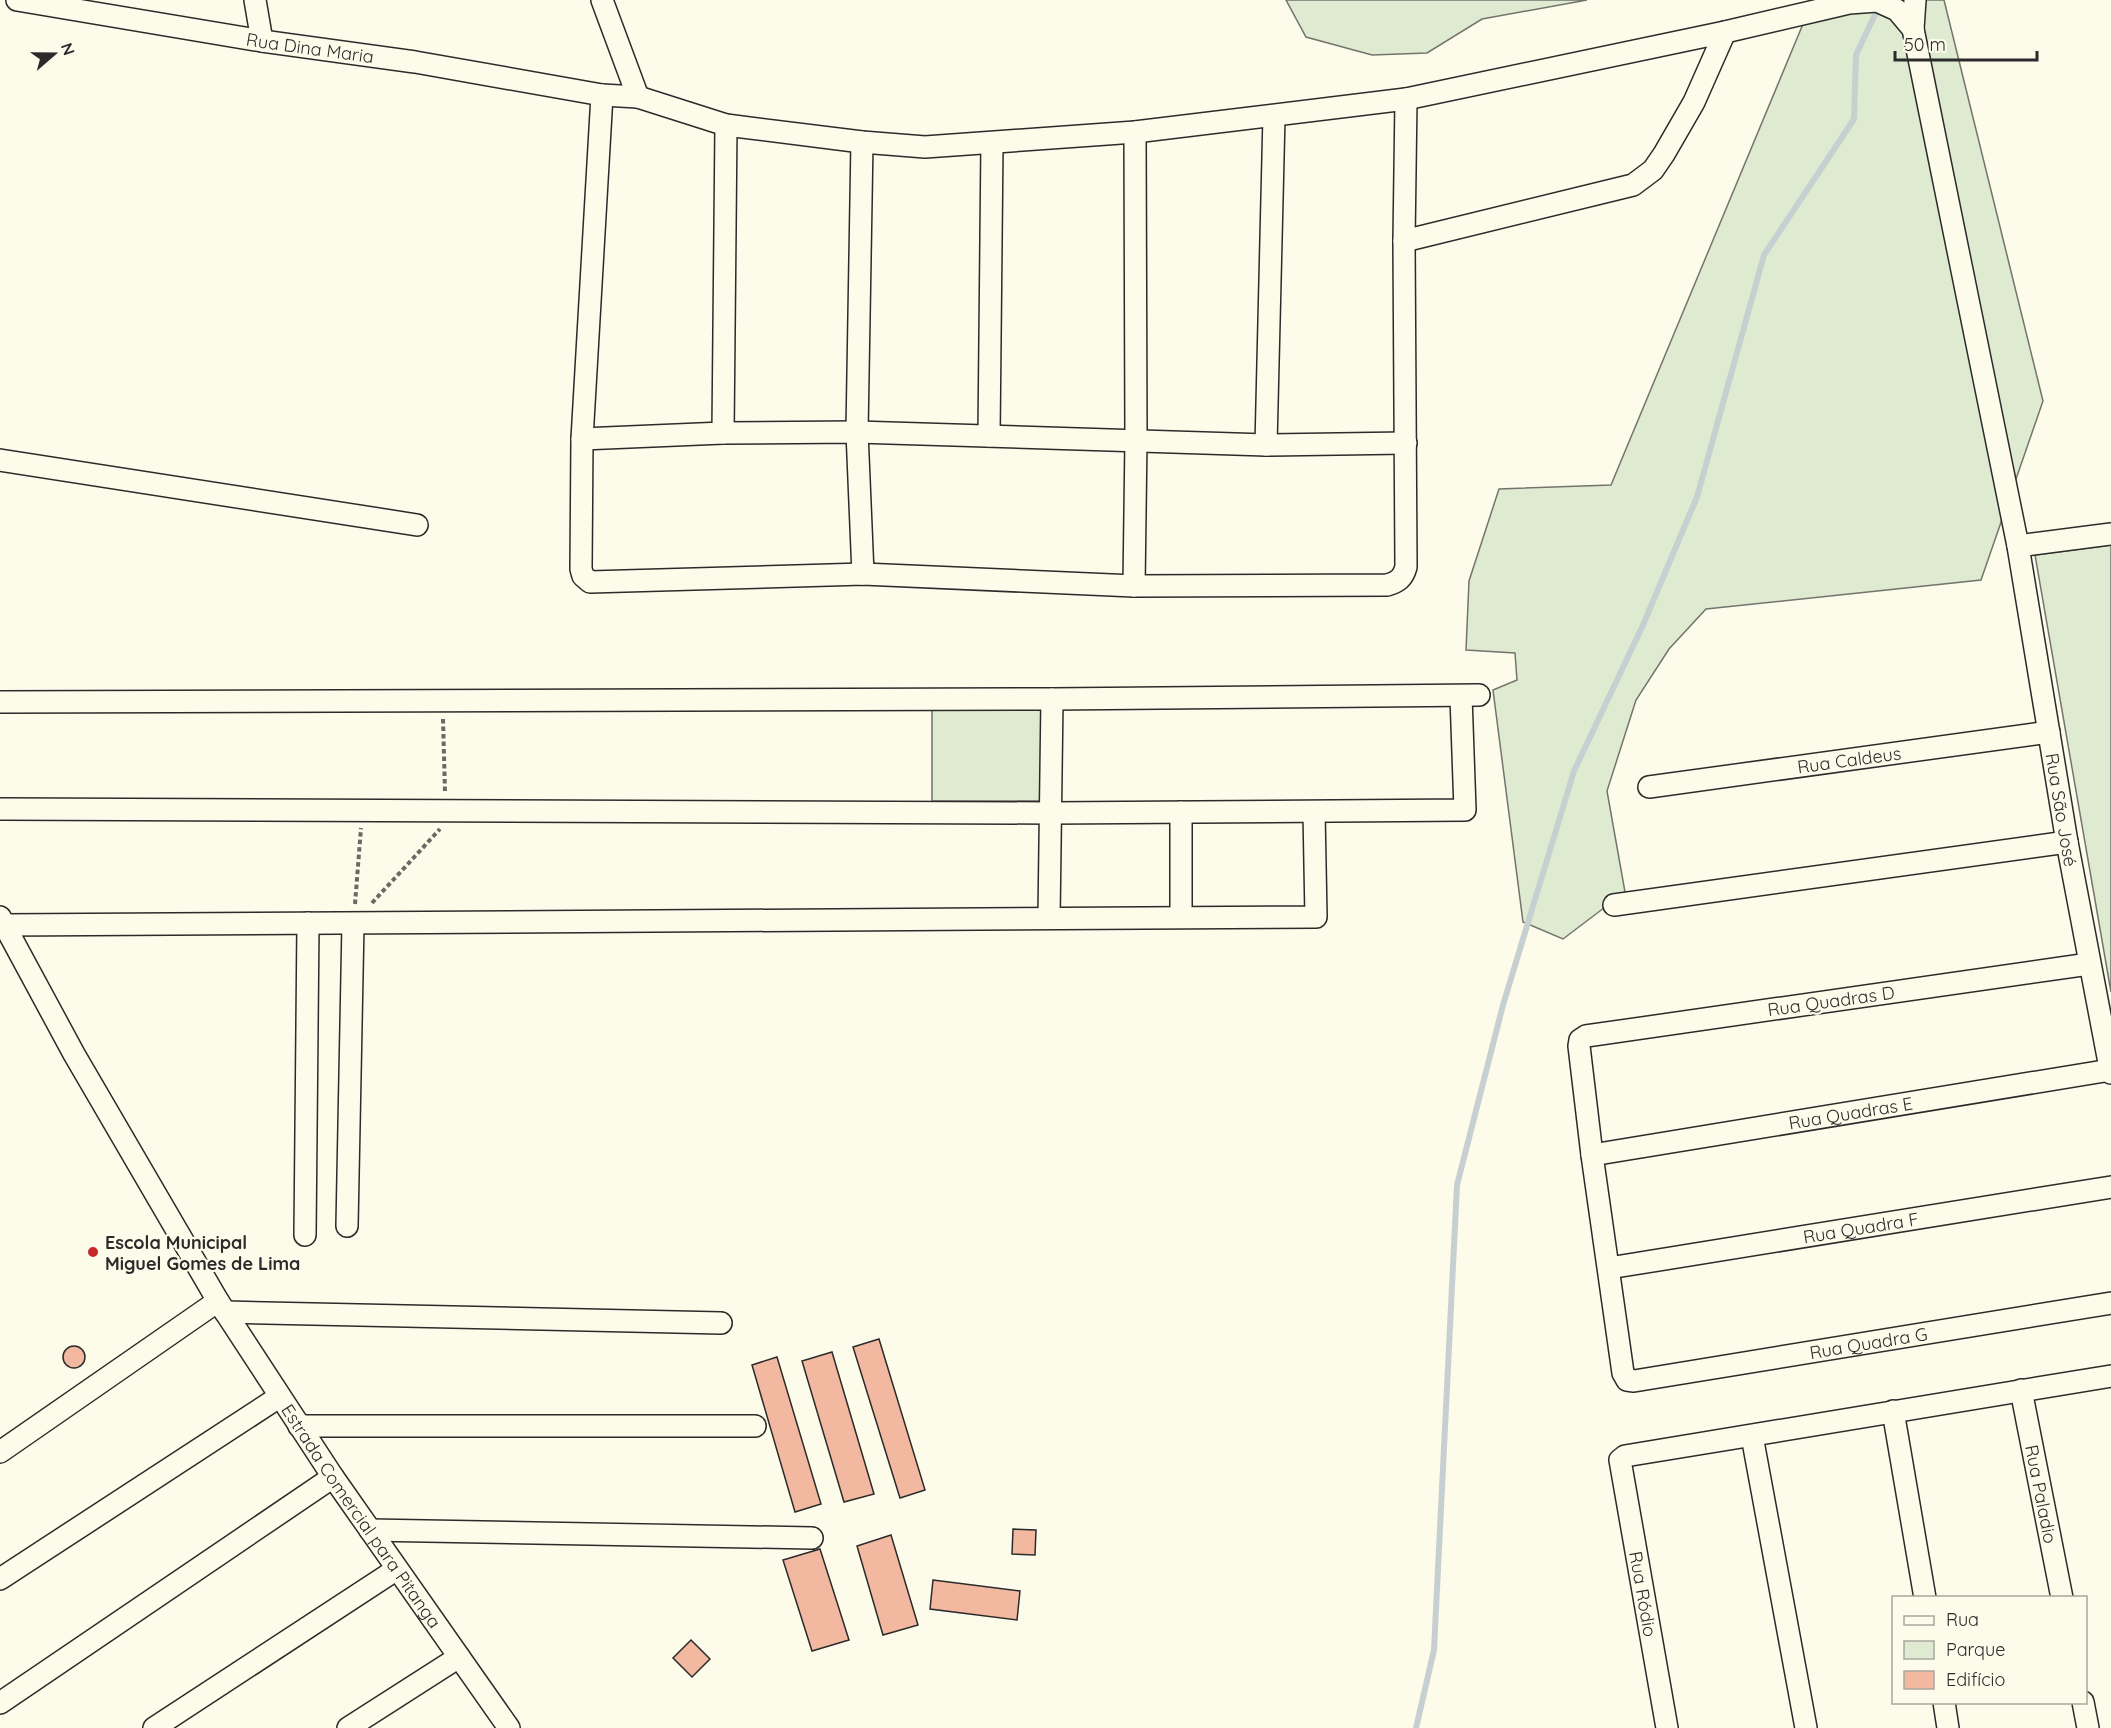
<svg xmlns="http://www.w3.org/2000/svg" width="2111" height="1728" font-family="Quicksand,sans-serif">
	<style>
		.green { fill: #deebd1; stroke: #74746e; stroke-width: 1.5 }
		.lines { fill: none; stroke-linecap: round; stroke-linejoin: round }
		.stream { stroke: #c7d0d0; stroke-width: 6 }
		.building { fill: #f2b8a0; stroke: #2b2b2b; stroke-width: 1.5 }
		.minor-casing { stroke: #2b2b2b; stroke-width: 24 }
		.path { stroke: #6a6964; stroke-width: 4; stroke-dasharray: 4.5 3; stroke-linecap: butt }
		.minor { stroke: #fdfbea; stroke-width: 21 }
		.poi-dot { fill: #c62828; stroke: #fdfbea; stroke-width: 2 }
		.labels { text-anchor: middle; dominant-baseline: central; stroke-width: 4.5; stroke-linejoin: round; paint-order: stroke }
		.street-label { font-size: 18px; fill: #2b2b2b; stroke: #fdfbea }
		.poi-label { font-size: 18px; font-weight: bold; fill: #2b2b2b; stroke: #fdfbea; text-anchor: start }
	</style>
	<rect width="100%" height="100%" fill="#fdfbea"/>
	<g class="green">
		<polygon points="1286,0 1587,0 1482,19 1427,53 1372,55 1306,37"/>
		<polygon points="1813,0 1944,0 2043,401 1981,580 1706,609 1669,649 1636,700 1607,791 1625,892 1563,939 1523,922 1493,690 1517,680 1515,653 1466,650 1469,581 1499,489 1611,485"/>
		<polygon points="2111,545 2111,992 2035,555"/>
		<polygon points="932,709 1042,709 1043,801 932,801"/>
	</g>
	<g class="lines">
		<polyline class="stream" points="1416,1728 1434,1650 1457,1185 1503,1005 1574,771 1643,625 1697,497 1764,255 1854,119 1856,55 1879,6"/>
	</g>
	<g class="building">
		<polygon points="879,1339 925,1490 900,1498 853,1347"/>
		<circle cx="74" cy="1357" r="11"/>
		<polygon points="832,1352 874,1494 844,1502 802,1361"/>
		<polygon points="777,1357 821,1504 795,1512 752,1365"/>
		<polygon points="1013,1529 1036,1530 1035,1555 1012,1554"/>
		<polygon points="891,1535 918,1625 883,1635 857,1546"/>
		<polygon points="820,1549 849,1640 812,1651 783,1560"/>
		<polygon points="933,1580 1020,1591 1017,1620 930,1609"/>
		<polygon points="691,1640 710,1659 692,1677 673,1658"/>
	</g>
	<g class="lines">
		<g class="minor-casing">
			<g id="minor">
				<path id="s1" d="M17 0 262 41 415 62 602 95 638 97 726 125 862 142 925 147 1135 132 1406 99 1725 32 1849 3 1877 1 1897 10 1913 29 2018 546 2067 842 2111 1073"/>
				<polyline points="255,0 262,41"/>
				<polyline points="602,0 638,97"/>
				<polyline points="1913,29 1915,0"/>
				<path d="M602 95 582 439 581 569 583 576 590 582 863 574 1134 586 1387 585C1398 582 1403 578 1406 567L1404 241 1406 99"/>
				<polyline points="862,142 857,432 863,574"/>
				<polyline points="1404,241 1633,185 1653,170 1664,154 1694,102 1725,32"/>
				<polyline points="723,433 726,125"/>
				<polyline points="989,436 992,143"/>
				<polyline points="582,439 723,433 857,432 1266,445 1406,443"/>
				<polyline points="1266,445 1274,116"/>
				<polyline points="0,460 417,525"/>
				<polyline points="2018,546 2111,534"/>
				<polyline points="1134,586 1136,439 1135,132"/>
				<polyline points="0,702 1052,699 1479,695"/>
				<path id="s2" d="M1649 787 2049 732"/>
				<polyline points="0,809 1050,813 1465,810 1461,696"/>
				<polyline points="1181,812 1181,917"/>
				<polyline points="1614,905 2067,842"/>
				<path id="s3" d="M0 917 74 1054 218 1301 333 1477 509 1728"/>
				<polyline points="1049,918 1052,699"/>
				<polyline points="4,925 1316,917 1314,812"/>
				<path id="s4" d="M2089 964 1586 1036 1580 1040 1579 1046 1592 1155 1623 1373 1627 1380 1634 1381 2111 1303"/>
				<path id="s5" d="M1592 1155 2110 1070"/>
				<polyline points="347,1226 353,924"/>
				<polyline points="305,1235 308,923"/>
				<path id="s6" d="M1609 1268 2111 1187"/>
				<polyline points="225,1312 721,1323"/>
				<path id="s7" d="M2021 1390 2062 1598"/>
				<polyline points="1893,1411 1925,1598"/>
				<polyline points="299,1426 755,1426"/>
				<polyline points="1752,1436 1806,1728"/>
				<polyline points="0,1452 218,1301"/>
				<polyline points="370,1530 812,1538"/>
				<polyline points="0,1579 279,1397"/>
				<polyline points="1944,1702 1948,1728"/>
				<polyline points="2083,1702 2088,1728"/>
				<polyline points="0,1703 333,1477"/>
				<polyline points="154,1728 397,1569"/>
				<polyline points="348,1728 459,1657"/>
				<polyline points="1667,1728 1620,1460 1625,1456 2111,1376"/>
			</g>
		</g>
		<g class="path">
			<polyline points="443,719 445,792"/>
			<polyline points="372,903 440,829"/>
			<polyline points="355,904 361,828"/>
		</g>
		<use href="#minor" class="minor"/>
	</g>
	<circle class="poi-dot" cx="93" cy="1252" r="6"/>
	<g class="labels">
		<g class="street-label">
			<text stroke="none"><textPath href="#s1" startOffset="297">Rua Dina Maria</textPath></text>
			<text stroke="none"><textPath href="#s2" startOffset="202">Rua Caldeus</textPath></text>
			<text stroke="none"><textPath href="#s1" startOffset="2728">Rua São José</textPath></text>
			<text transform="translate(1831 1001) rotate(-8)">Rua Quadras D</text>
			<text stroke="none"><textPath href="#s5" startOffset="262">Rua Quadras E</textPath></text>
			<text stroke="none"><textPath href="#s6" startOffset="255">Rua Quadra F</textPath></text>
			<text stroke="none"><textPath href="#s4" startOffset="1104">Rua Quadra G</textPath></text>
			<text stroke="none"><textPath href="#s7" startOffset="106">Rua Paladio</textPath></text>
			<text stroke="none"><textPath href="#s3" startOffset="700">Estrada Comercial para Pitanga</textPath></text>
			<text transform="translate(1643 1594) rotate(80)">Rua Ródio</text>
		</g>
		<g class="poi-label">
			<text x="105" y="1242">Escola Municipal<tspan x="105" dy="21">Miguel Gomes de Lima</tspan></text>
		</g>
	</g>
	<rect x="1892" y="1596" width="195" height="108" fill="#fdfbea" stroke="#a9a89e" stroke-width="1.5"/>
	<rect x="1904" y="1616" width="30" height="9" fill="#fdfbea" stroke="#a9a89e" stroke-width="1.5"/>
	<text x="1946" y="1626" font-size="18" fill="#2b2b2b">Rua</text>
	<rect x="1904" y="1641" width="30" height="18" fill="#deebd1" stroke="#a9a89e" stroke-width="1.5"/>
	<text x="1946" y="1656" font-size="18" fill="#2b2b2b">Parque</text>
	<rect x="1904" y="1671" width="30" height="18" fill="#f2b8a0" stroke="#a9a89e" stroke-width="1.5"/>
	<text x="1946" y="1686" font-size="18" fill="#2b2b2b">Edifício</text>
	<g transform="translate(54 54) rotate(70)" stroke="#fdfbea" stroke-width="4.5" paint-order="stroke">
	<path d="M0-4.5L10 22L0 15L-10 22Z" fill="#2b2b2b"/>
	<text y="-9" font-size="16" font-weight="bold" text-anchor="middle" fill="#2b2b2b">N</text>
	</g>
	<path d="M1895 51v9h142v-9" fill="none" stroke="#2b2b2b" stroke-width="3"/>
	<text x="1904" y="51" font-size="18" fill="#2b2b2b" stroke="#fdfbea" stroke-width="4.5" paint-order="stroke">50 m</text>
</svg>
